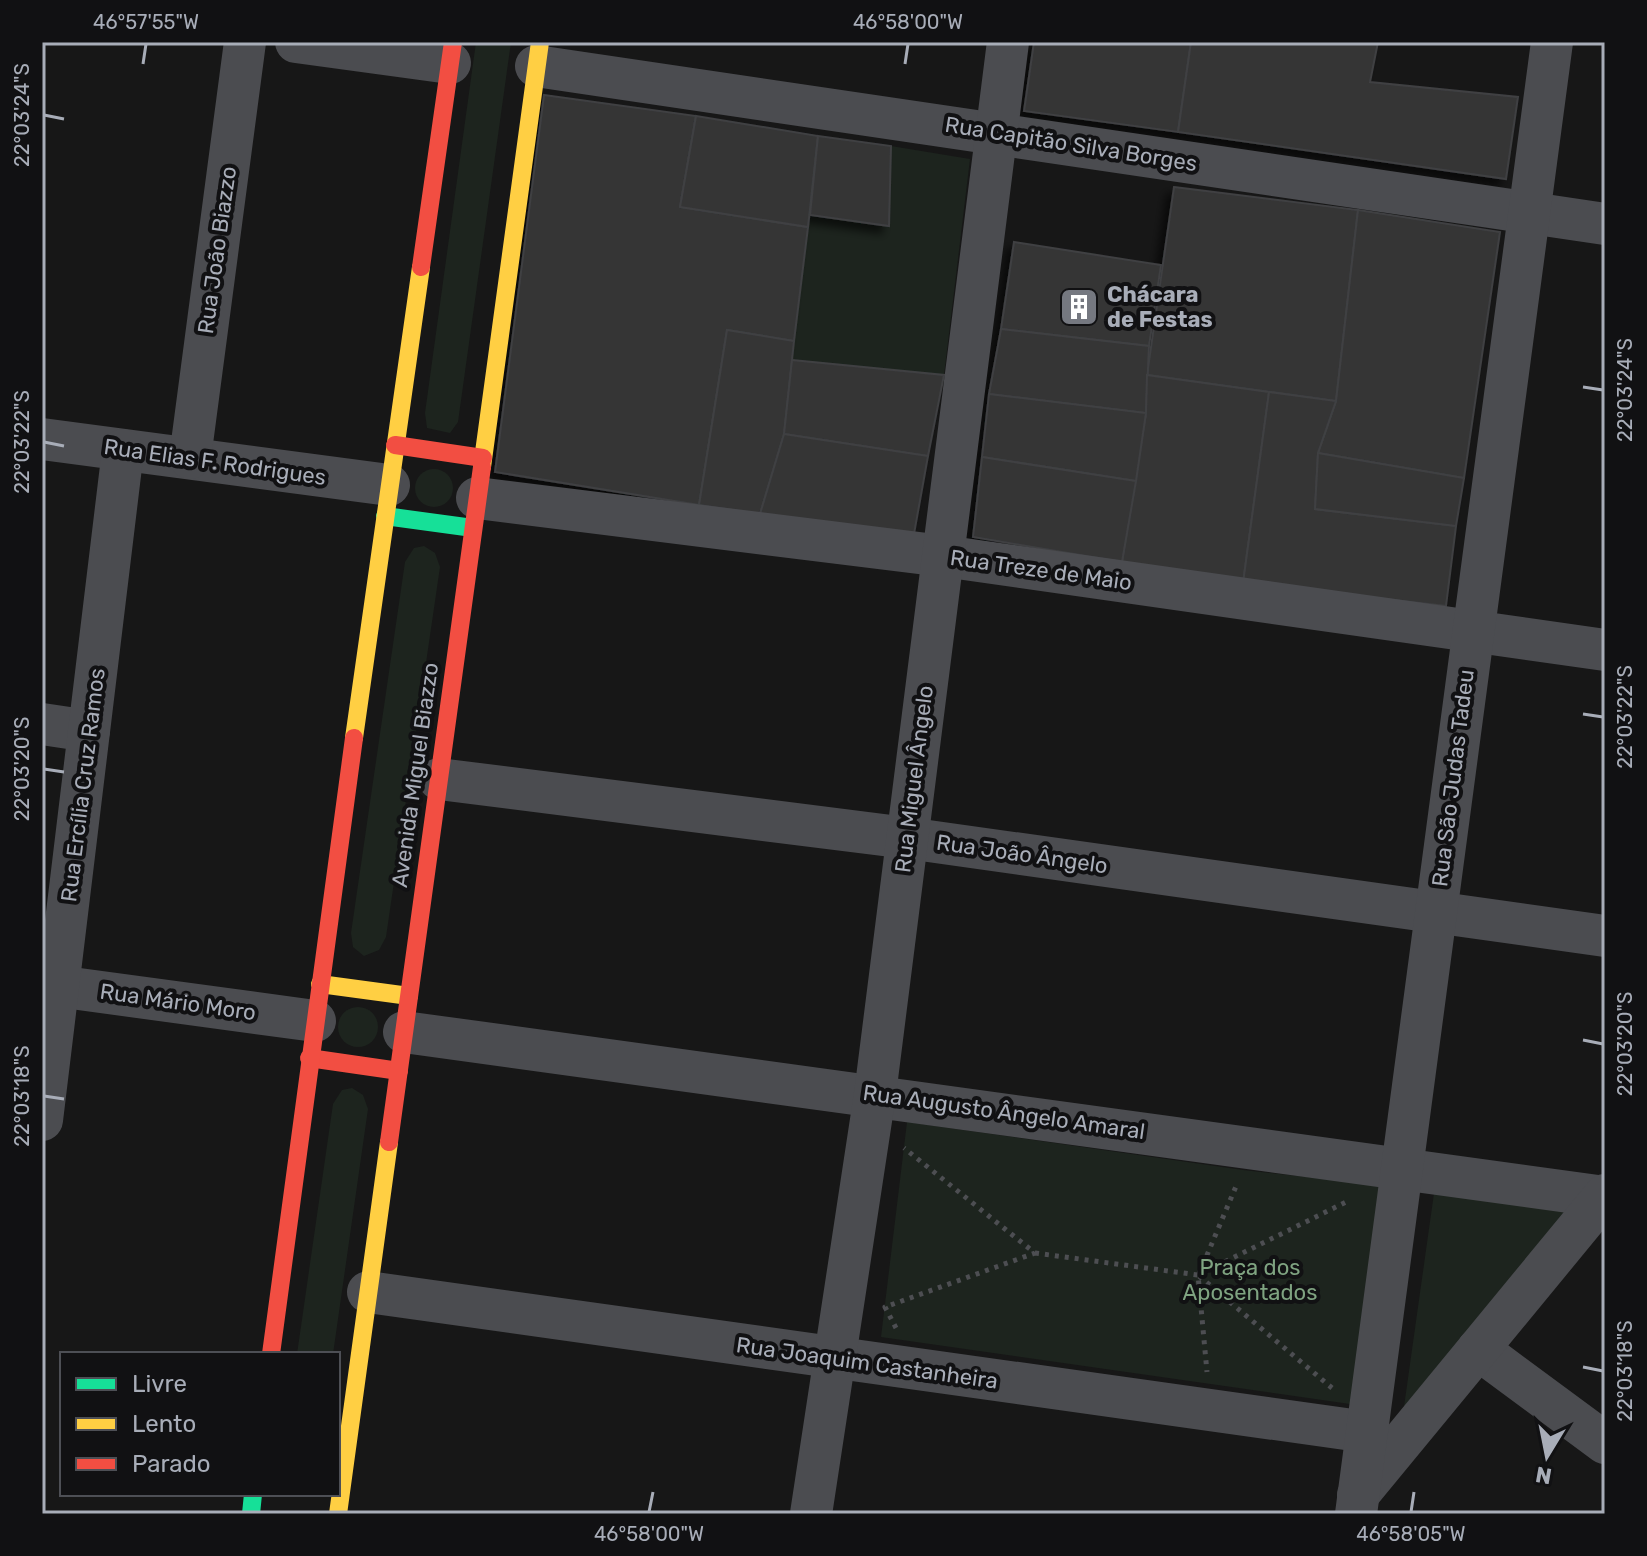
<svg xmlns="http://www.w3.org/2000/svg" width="1647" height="1556" font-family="Rubik,sans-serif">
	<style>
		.green { fill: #1d241e }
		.building { fill: #353536; stroke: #3f4043; stroke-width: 2; filter: url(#shadow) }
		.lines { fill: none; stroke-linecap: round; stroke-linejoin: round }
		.path { stroke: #4d4e52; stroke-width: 5; stroke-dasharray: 4 6; stroke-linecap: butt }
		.street { stroke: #4b4c50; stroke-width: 42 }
		.fast { stroke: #16e098; stroke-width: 18 }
		.slow { stroke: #ffcf43; stroke-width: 18 }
		.jam { stroke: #f24e42; stroke-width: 18 }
		.ticks { fill: none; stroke: #a8adb8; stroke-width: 3 }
		.labels { text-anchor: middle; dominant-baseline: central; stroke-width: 8; stroke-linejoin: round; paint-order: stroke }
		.street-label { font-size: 22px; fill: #a8adb8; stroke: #111113 }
		.poi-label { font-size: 22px; font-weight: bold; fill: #a8adb8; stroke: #111113; text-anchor: start }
		.park-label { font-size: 22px; fill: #7fa381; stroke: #111113 }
		.neatline { fill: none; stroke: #a8adb8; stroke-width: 3 }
		.ticks-label { font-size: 20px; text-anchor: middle; fill: #a8adb8 }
	</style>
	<defs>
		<filter id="shadow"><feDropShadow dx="-7" dy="7" stdDeviation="4" flood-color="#0009"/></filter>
	</defs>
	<rect width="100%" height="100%" fill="#171717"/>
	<g class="green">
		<polygon points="476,42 511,42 458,422 450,433 427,428 425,413"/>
		<polygon points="891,146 970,159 944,375 792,360 810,215 889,226"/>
		<circle cx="434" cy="488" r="19"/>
		<polygon points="424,546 435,553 440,567 386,937 379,950 364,956 353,947 351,933 405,562 414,548"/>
		<circle cx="358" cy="1027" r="20"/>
		<polygon points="352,1088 363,1095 368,1109 333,1354 297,1354 333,1104 342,1090"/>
		<polygon points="907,1122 1243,1170 1382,1185 1350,1404 881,1337"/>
		<polygon points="1435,1186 1575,1209 1401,1428"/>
	</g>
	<g class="building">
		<polygon points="1034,42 1191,42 1178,132 1024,111"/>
		<polygon points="1191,42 1378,42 1370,82 1518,97 1506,179 1178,132"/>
		<polygon points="544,95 696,116 680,207 808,227 794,341 727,330 699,505 495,472"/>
		<polygon points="696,116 818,136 808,227 680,207"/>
		<polygon points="818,136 891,146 889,226 810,215"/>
		<polygon points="1174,187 1358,210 1336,401 1147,375"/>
		<polygon points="1358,210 1500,232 1464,478 1318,453 1336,401"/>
		<polygon points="1014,242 1161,265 1149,346 1001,329"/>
		<polygon points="1001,329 1149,346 1146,413 989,394"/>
		<polygon points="727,330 794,341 784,434 760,514 699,505"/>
		<polygon points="792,360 944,375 928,456 784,434"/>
		<polygon points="1147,375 1269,392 1243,583 1122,562 1146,413"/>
		<polygon points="1269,392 1336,401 1318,453 1315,509 1456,526 1446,606 1243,583"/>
		<polygon points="989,394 1146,413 1136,481 982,457"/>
		<polygon points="784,434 928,456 914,534 760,514"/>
		<polygon points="1318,453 1464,478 1456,526 1315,509"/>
		<polygon points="982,457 1136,481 1122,562 973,537"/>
	</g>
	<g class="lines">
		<g class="path">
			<polyline points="1035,1253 1198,1275 1207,1372"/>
			<polyline points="1199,1274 1237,1184"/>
			<polyline points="1198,1275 1348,1201"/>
			<polyline points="1199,1276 1332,1388"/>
			<polyline points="896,1328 885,1307 1035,1253 904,1148"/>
		</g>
		<g class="street">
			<polyline points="296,42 450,63"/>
			<polyline points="536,66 1605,224"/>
			<polyline points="42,439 389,485"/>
			<polyline points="190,458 245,42"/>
			<polyline points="477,498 943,556 1605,650"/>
			<polyline points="42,724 89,731"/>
			<polyline points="439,779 907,838 1605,936"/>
			<polyline points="42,984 315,1021"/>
			<polyline points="404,1032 1605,1197"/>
			<polyline points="42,1120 123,450"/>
			<polyline points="368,1292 1367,1432"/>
			<polyline points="1478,1349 1605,1443"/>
			<polyline points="1358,1495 1605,1195"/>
			<polyline points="811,1514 875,1094 1008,42"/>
			<polyline points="1356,1514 1552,42"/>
		</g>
		<g class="fast">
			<polyline points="385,516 473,528"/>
			<polyline points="251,1514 253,1494"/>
		</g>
		<g class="slow">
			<polyline points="482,467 540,42"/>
			<polyline points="354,738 421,267"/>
			<polyline points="320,984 409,996"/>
			<polyline points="338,1514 389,1142"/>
		</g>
		<g class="jam">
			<polyline points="421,267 453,42"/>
			<polyline points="395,445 483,458"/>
			<polyline points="309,1058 399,1071"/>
			<polyline points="389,1142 482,467"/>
			<polyline points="271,1354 354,738"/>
		</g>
	</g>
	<path class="ticks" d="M143 64 146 44M905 64 908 44M44 115 64 119M1583 387 1603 390M44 442 64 446M1583 714 1603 717M44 769 64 772M1583 1040 1603 1044M44 1096 64 1099M1583 1367 1603 1371M649 1512 653 1492M1411 1512 1414 1492"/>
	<defs>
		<g id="building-square" transform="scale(2)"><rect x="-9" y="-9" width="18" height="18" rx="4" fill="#757880" stroke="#111113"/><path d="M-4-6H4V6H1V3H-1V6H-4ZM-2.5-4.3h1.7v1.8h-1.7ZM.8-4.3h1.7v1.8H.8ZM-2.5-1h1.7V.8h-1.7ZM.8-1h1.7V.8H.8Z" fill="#fff"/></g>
	</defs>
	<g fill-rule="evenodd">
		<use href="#building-square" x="1079" y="307"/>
	</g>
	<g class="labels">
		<g class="street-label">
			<text transform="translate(1071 144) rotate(9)">Rua Capitão Silva Borges</text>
			<text transform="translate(217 250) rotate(-82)">Rua João Biazzo</text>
			<text transform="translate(215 462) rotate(8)">Rua Elias F. Rodrigues</text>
			<text transform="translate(1041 570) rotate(8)">Rua Treze de Maio</text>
			<text transform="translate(415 775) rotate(-82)">Avenida Miguel Biazzo</text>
			<text transform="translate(1453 778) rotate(-83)">Rua São Judas Tadeu</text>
			<text transform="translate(914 779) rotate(-83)">Rua Miguel Ângelo</text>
			<text transform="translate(83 785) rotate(-83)">Rua Ercília Cruz Ramos</text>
			<text transform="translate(1022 854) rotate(8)">Rua João Ângelo</text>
			<text transform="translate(178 1002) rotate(8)">Rua Mário Moro</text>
			<text transform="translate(1004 1112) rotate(8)">Rua Augusto Ângelo Amaral</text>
			<text transform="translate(867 1363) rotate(8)">Rua Joaquim Castanheira</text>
		</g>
		<g class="poi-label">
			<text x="1107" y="294">Chácara<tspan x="1107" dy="25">de Festas</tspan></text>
		</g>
		<g class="park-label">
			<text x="1250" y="1267">Praça dos<tspan x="1250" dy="25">Aposentados</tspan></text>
		</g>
	</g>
	<rect width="1647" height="1556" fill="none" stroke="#111113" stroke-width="88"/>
	<rect x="60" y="1352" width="280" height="144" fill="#111113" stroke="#4d4f55" stroke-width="2"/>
	<rect x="76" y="1378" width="40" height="12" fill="#16e098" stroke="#4d4f55" stroke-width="2"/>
	<text x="132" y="1392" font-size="24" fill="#a8adb8">Livre</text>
	<rect x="76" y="1418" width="40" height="12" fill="#ffcf43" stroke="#4d4f55" stroke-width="2"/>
	<text x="132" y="1432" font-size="24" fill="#a8adb8">Lento</text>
	<rect x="76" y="1458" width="40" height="12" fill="#f24e42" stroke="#4d4f55" stroke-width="2"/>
	<text x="132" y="1472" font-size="24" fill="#a8adb8">Parado</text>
	<g transform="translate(1547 1456) rotate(190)" stroke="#111113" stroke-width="6" paint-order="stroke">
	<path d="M0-6L14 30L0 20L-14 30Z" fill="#a8adb8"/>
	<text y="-12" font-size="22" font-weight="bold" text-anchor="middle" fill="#a8adb8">N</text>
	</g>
	<rect x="44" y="44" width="1559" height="1468" class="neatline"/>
	<g class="ticks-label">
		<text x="146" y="29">46°57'55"W</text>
		<text x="908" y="29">46°58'00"W</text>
		<text transform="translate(22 115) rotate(-90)" y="7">22°03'24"S</text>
		<text transform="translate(1625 390) rotate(-90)" y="7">22°03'24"S</text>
		<text transform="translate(22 442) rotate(-90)" y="7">22°03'22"S</text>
		<text transform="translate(1625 717) rotate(-90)" y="7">22°03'22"S</text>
		<text transform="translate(22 769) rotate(-90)" y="7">22°03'20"S</text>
		<text transform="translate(1625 1044) rotate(-90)" y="7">22°03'20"S</text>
		<text transform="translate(22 1096) rotate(-90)" y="7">22°03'18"S</text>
		<text transform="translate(1625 1371) rotate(-90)" y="7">22°03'18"S</text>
		<text x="649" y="1541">46°58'00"W</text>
		<text x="1411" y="1541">46°58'05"W</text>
	</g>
</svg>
